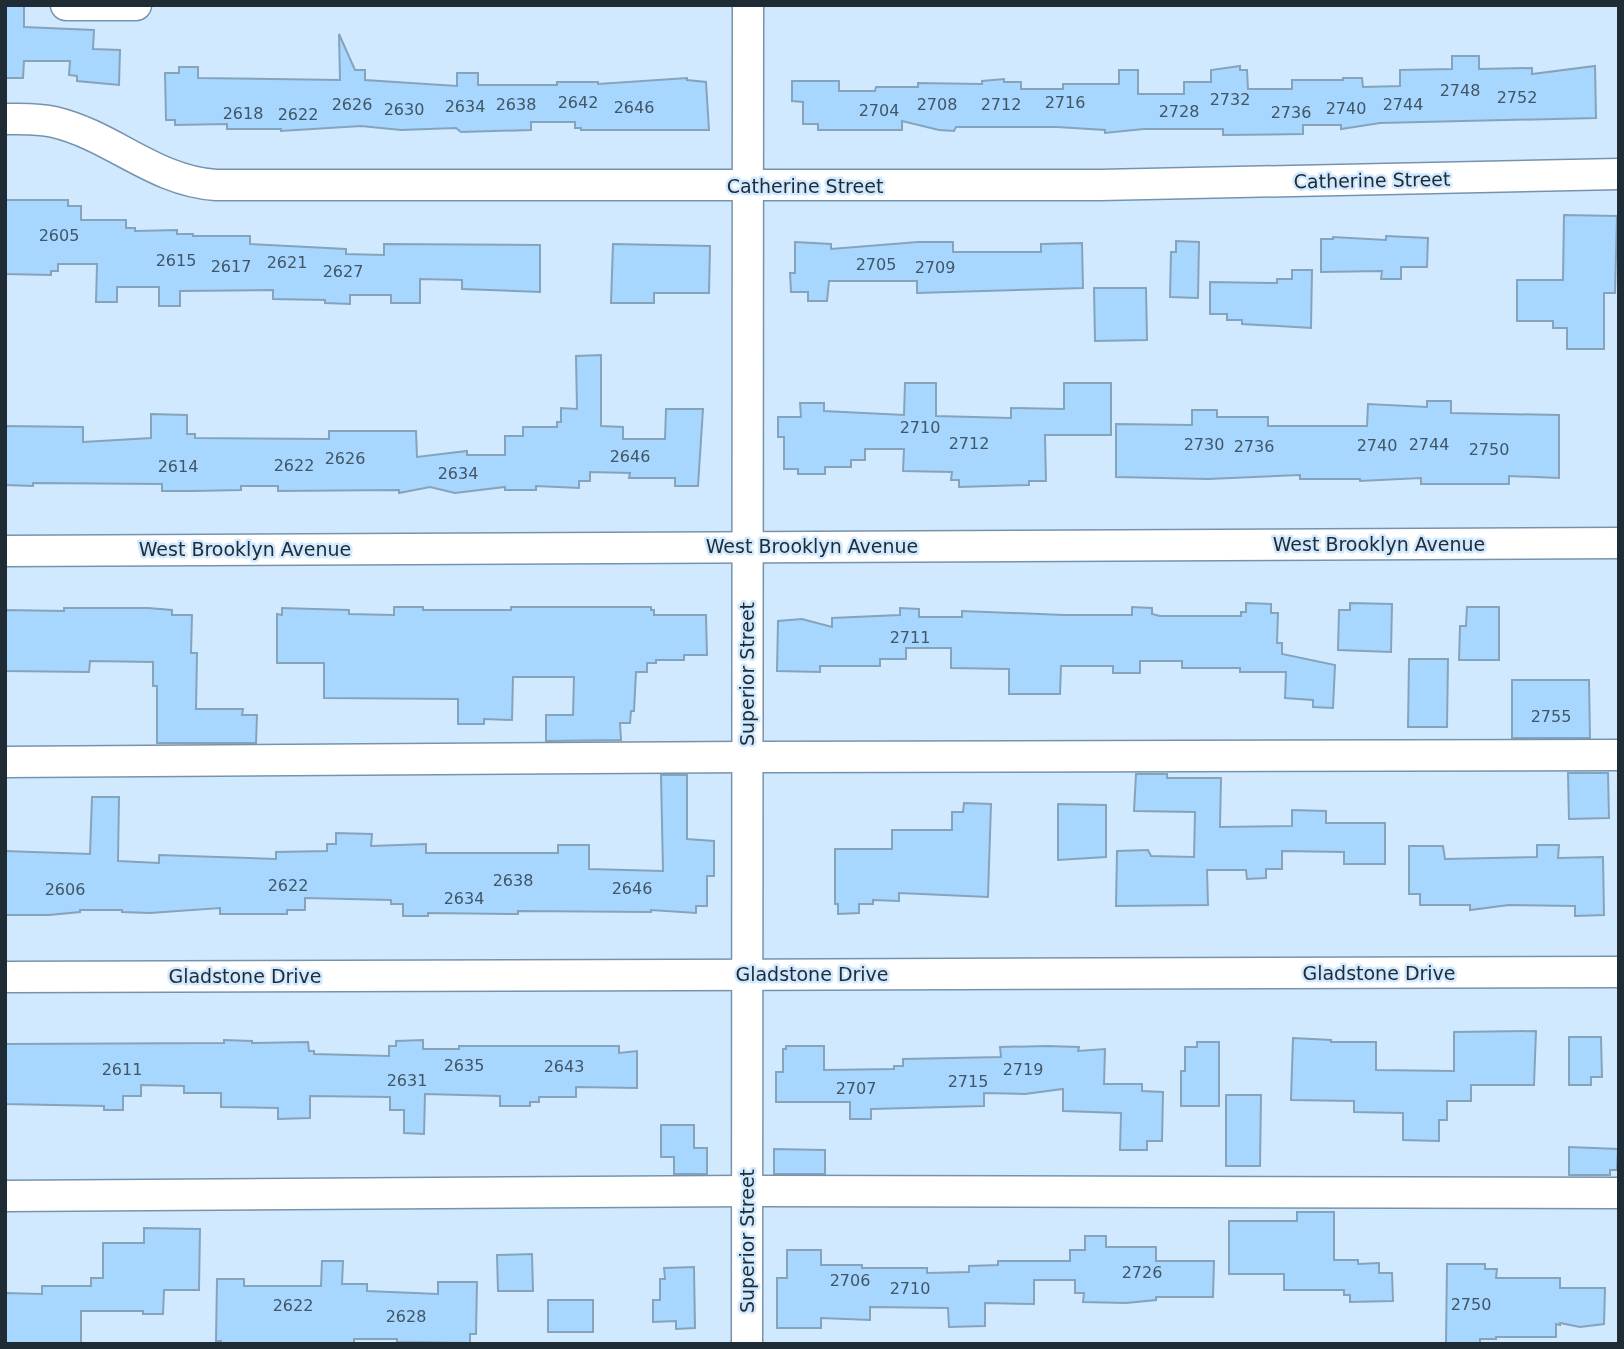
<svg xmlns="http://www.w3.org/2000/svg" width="1624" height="1349" font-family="'DejaVu Sans',sans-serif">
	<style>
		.building { fill: #a7d7fe; stroke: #86a3bc; stroke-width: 2 }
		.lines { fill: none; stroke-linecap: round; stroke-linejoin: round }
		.minor-casing { stroke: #7793ac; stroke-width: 33 }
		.minor { stroke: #fff; stroke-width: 30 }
		.labels { text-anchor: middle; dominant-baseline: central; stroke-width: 5; stroke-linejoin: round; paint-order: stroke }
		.number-label { font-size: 16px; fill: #415667 }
		.street-label { font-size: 19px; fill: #1f2b35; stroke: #d1e9ff }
	</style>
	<rect width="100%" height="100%" fill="#d1e9ff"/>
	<g class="building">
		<polygon points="5,5 24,5 24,27 94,30 93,49 120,50 119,85 77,81 77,76 69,75 70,61 24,61 23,78 5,78"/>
		<polygon points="339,34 355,70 365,70 365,80 457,86 457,73 478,73 478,85 557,85 557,82 598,82 598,84 687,78 687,80 706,82 709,130 581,130 581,128 575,128 575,122 531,122 531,130 461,132 456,128 401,130 361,126 281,131 281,129 227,129 227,124 175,125 175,120 166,120 165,73 179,73 179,67 198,67 198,78 340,80"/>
		<polygon points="1452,56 1479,56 1479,69 1532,68 1532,74 1595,66 1596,118 1380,123 1341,129 1341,125 1303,125 1303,134 1223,135 1223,129 1144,129 1105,133 1105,130 1057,127 956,127 954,131 939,130 902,121 902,130 818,130 818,124 803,124 803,102 792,101 792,81 839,81 839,91 875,91 876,87 918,87 918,83 982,84 982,81 1004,79 1004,82 1021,82 1021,89 1063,89 1063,84 1119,84 1119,70 1138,70 1138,94 1184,94 1184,82 1211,82 1211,70 1240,66 1240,70 1247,70 1248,89 1292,89 1292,80 1343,80 1343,78 1362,78 1363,87 1400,86 1400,70 1452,69"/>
		<polygon points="5,200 68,200 68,206 81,206 81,220 126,220 126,228 135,228 135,231 177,230 177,234 193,234 193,236 250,236 250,244 346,249 346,254 384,255 384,244 540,245 540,292 462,289 462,280 420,279 420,303 391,303 391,295 350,295 350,304 325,303 325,300 273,299 273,290 180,291 180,306 159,306 159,287 117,287 117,302 96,302 97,264 58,264 58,271 51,271 51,275 5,274"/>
		<polygon points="1564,215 1617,216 1615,293 1604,293 1604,349 1567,349 1567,328 1553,328 1553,321 1517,321 1517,280 1563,280"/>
		<polygon points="1386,236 1428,238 1427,267 1401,267 1401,279 1381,279 1382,271 1321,272 1321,239 1333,239 1333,237 1386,240"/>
		<polygon points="1176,241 1199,242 1198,298 1170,297 1171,252 1176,252"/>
		<polygon points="795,242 831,244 831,249 918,242 953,242 953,252 1041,252 1041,244 1082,243 1083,288 917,293 917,281 829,281 827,301 808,301 808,292 791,292 790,273 795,273"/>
		<polygon points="613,244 710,246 709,293 654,293 654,303 611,303"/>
		<polygon points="1292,270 1312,270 1311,328 1242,324 1242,320 1227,320 1227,314 1210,314 1210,282 1277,283 1277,279 1292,279"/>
		<polygon points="1094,288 1146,288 1147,340 1095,341"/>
		<polygon points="601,355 601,426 623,427 623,439 665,439 666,409 703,409 698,486 675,486 675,478 629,478 630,473 590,472 590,481 579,481 579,488 536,486 536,490 505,490 505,487 455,493 430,487 399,493 399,490 278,491 278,486 241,486 241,490 194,491 162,491 162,484 33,483 33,486 5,485 5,426 83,427 83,442 151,438 151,414 187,415 187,434 195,434 195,438 329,439 329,431 416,431 417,457 467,451 467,455 505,455 505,436 523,436 523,427 557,427 557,422 561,422 561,408 577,409 576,356"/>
		<polygon points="905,383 936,383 936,416 1011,418 1011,408 1064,409 1064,383 1111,383 1111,435 1045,435 1046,481 1029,481 1029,485 959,487 959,480 951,480 952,472 903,471 904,449 865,449 865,460 851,460 851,467 825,467 825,474 798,474 798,469 784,469 784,437 778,437 778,417 801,417 800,403 824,403 824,411 904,415"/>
		<polygon points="1427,401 1451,401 1451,413 1559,415 1559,478 1509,476 1509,484 1421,484 1421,478 1360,481 1360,479 1300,479 1300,475 1208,479 1116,477 1116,424 1192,425 1192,410 1217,410 1217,417 1268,417 1268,426 1367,426 1368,404 1427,407"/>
		<polygon points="1246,603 1271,604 1271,613 1278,613 1277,643 1282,643 1282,654 1335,665 1333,708 1313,707 1313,700 1285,698 1286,672 1240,672 1240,668 1182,668 1182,661 1140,661 1140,673 1113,673 1113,666 1061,666 1060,694 1009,694 1009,669 951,668 951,648 906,648 906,659 880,659 880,666 820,666 820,672 777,671 778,621 802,619 832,627 832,618 900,615 900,608 919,609 919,617 962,617 962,611 1064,615 1132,615 1132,607 1152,608 1152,614 1160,616 1241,616 1241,612 1246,612"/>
		<polygon points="1350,603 1392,604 1391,652 1338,650 1339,610 1350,610"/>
		<polygon points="394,607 423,607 423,610 511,610 511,607 651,607 651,610 654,610 654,615 706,615 707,655 684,655 684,660 656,660 656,663 647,663 647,672 636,672 634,711 631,711 630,723 620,723 621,740 546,741 546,715 573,715 574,677 513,677 512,720 484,719 484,724 458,724 458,699 324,698 324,663 277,663 277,614 282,615 282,608 349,610 349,614 394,615"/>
		<polygon points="1467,607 1499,607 1499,660 1459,660 1460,626 1466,626"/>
		<polygon points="64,608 148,608 172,610 172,615 192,615 191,653 197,653 196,709 243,709 242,715 257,715 256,743 157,743 157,686 153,686 153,662 90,661 89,672 5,671 5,610 64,611"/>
		<polygon points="1409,659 1448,659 1447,727 1408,727"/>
		<polygon points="1512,680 1589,680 1590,738 1512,738"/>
		<polygon points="1568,773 1608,773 1609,818 1569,819"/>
		<polygon points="1136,774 1167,774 1167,778 1221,778 1220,827 1292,826 1292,810 1326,811 1326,823 1385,823 1385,864 1344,864 1344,852 1282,851 1282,869 1266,869 1266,878 1247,879 1246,870 1207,870 1208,905 1116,906 1117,851 1148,850 1151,856 1194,857 1195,812 1134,811"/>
		<polygon points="661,775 687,775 687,839 714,841 714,876 707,876 707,906 696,906 696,913 651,910 651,912 518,911 518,914 428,913 428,916 403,916 403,904 391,904 391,900 305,898 305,910 287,910 287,914 220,914 220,908 150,913 122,912 122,910 80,910 80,912 49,915 5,915 5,851 90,854 92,797 119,797 118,861 159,863 159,855 276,859 276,852 327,851 327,844 336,844 336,833 372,834 371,846 426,844 426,853 558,853 558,845 589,845 589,869 663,871"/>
		<polygon points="964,803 991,804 988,897 899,893 899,901 873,900 873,904 859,904 859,913 838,914 838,904 835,904 835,849 892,849 892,830 952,830 952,812 963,812"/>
		<polygon points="1058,804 1106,805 1106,857 1058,860"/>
		<polygon points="1537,845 1559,845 1558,858 1603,857 1604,915 1575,916 1575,906 1509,905 1470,910 1470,905 1420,905 1420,894 1409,894 1409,846 1443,846 1445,859 1537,857"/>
		<polygon points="1536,1031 1534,1085 1471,1085 1471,1101 1447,1101 1447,1120 1439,1120 1439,1141 1403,1140 1403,1113 1354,1112 1354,1101 1291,1100 1293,1038 1331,1040 1331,1042 1376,1042 1376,1070 1454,1071 1454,1032"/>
		<polygon points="1569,1037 1601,1037 1602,1077 1591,1077 1591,1085 1569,1085"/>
		<polygon points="224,1040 252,1041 252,1043 308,1042 309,1051 314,1051 314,1054 389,1056 389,1046 396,1046 396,1041 423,1040 423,1049 459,1049 459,1046 619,1046 619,1053 637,1051 637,1088 576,1087 576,1097 539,1097 539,1102 530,1102 530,1106 500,1106 500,1096 425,1094 424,1134 404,1133 404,1110 390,1110 390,1097 310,1096 310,1118 278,1119 278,1108 221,1107 221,1093 184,1093 184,1086 141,1085 141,1096 123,1096 123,1110 104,1110 104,1106 5,1104 5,1044 224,1043"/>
		<polygon points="1197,1042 1219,1042 1219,1106 1181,1106 1181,1071 1185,1071 1185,1047 1197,1047"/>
		<polygon points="786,1046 824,1046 824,1070 894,1069 894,1066 903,1066 903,1059 1001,1057 1000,1047 1047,1046 1079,1047 1078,1051 1105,1049 1104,1084 1142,1084 1142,1091 1163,1092 1162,1141 1147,1141 1147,1150 1120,1150 1121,1113 1063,1111 1063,1089 1025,1094 984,1093 984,1106 871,1109 871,1119 850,1119 850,1102 776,1102 776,1072 783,1072 783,1049 786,1049"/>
		<polygon points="1226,1095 1261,1095 1260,1166 1226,1166"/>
		<polygon points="661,1125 694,1125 694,1148 707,1148 707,1174 674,1174 674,1157 661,1157"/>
		<polygon points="1569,1147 1618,1149 1617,1170 1610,1170 1610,1175 1569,1175"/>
		<polygon points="774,1149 825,1150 825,1174 774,1174"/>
		<polygon points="1297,1212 1334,1212 1334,1260 1358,1260 1358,1264 1379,1263 1379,1273 1392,1273 1393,1301 1350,1302 1350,1295 1344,1295 1344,1290 1284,1290 1284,1274 1229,1274 1229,1221 1297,1221"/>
		<polygon points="144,1228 200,1229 199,1290 164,1290 163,1314 143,1314 143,1311 81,1311 81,1344 5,1344 5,1293 42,1294 42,1286 91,1286 91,1278 103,1278 103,1243 144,1243"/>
		<polygon points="1085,1236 1106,1236 1106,1247 1156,1247 1156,1261 1214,1261 1213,1297 1156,1297 1156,1300 1126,1303 1083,1302 1084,1293 1075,1293 1075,1280 1034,1280 1034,1304 985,1303 985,1326 949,1327 948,1308 870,1307 870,1320 821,1318 821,1328 777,1328 777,1278 787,1278 787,1250 821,1250 821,1265 862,1265 862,1268 927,1268 927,1273 969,1272 969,1266 998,1265 998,1261 1070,1261 1070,1250 1085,1250"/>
		<polygon points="532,1254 533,1291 498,1291 497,1255"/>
		<polygon points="322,1261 343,1261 342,1284 367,1284 367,1291 438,1294 438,1282 477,1282 476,1334 470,1334 470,1343 397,1342 397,1339 354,1339 354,1343 293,1344 221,1344 221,1341 216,1341 217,1279 244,1279 244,1286 321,1286"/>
		<polygon points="1447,1264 1485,1264 1485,1269 1497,1269 1496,1278 1560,1278 1560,1288 1605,1288 1604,1324 1580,1327 1560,1323 1560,1325 1556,1324 1556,1337 1496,1337 1496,1339 1480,1339 1480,1344 1446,1343"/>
		<polygon points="694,1267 695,1328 676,1329 676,1321 653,1322 653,1300 660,1300 660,1279 665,1279 664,1268"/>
		<rect x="548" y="1300" width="45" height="32"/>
	</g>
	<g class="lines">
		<g class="minor-casing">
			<g id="minor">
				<polyline points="66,5 136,5"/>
				<path d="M5 119C22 119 38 118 54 122 113 136 154 181 216 185H1100L1619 174"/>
				<polyline points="5,551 1619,543"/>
				<polyline points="5,762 747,757 1619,755"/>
				<polyline points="5,977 1619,972"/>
				<polyline points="5,1196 747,1191 1619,1193"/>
				<polyline points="747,1344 748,5"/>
			</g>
		</g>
		<use href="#minor" class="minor"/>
	</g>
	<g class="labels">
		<g class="number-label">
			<text x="1460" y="90">2748</text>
			<text x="1517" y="97">2752</text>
			<text x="1230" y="99">2732</text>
			<text x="578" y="102">2642</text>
			<text x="1065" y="102">2716</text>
			<text x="352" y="104">2626</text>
			<text x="516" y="104">2638</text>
			<text x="937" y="104">2708</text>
			<text x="1001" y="104">2712</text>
			<text x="1403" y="104">2744</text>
			<text x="465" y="106">2634</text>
			<text x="634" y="107">2646</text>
			<text x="1346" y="108">2740</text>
			<text x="404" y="109">2630</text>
			<text x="879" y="110">2704</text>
			<text x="1179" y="111">2728</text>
			<text x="1291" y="112">2736</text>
			<text x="243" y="113">2618</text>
			<text x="298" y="114">2622</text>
			<text x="59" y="235">2605</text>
			<text x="176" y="260">2615</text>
			<text x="287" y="262">2621</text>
			<text x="876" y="264">2705</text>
			<text x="231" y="266">2617</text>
			<text x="935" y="267">2709</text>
			<text x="343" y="271">2627</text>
			<text x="920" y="427">2710</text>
			<text x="969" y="443">2712</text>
			<text x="1204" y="444">2730</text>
			<text x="1429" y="444">2744</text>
			<text x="1377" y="445">2740</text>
			<text x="1254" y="446">2736</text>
			<text x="1489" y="449">2750</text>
			<text x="630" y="456">2646</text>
			<text x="345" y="458">2626</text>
			<text x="294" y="465">2622</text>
			<text x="178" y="466">2614</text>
			<text x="458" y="473">2634</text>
			<text x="910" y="637">2711</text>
			<text x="1551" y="716">2755</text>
			<text x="513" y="880">2638</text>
			<text x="288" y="885">2622</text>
			<text x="632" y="888">2646</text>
			<text x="65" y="889">2606</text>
			<text x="464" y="898">2634</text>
			<text x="464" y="1065">2635</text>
			<text x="564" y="1066">2643</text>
			<text x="122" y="1069">2611</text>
			<text x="1023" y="1069">2719</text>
			<text x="407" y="1080">2631</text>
			<text x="968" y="1081">2715</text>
			<text x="856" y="1088">2707</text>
			<text x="1142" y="1272">2726</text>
			<text x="850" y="1280">2706</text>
			<text x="910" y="1288">2710</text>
			<text x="1471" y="1304">2750</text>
			<text x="293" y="1305">2622</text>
			<text x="406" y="1316">2628</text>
		</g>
		<g class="street-label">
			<text transform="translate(1372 180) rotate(-1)">Catherine Street</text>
			<text x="805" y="186">Catherine Street</text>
			<text x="1379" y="544">West Brooklyn Avenue</text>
			<text x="812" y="546">West Brooklyn Avenue</text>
			<text x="245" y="549">West Brooklyn Avenue</text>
			<text transform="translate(747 674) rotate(-90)">Superior Street</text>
			<text x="1379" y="973">Gladstone Drive</text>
			<text x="812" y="974">Gladstone Drive</text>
			<text x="245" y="976">Gladstone Drive</text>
			<text transform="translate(747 1241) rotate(-90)">Superior Street</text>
		</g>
	</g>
	<rect width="1624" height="1349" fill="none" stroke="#1f2b35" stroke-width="14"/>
</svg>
